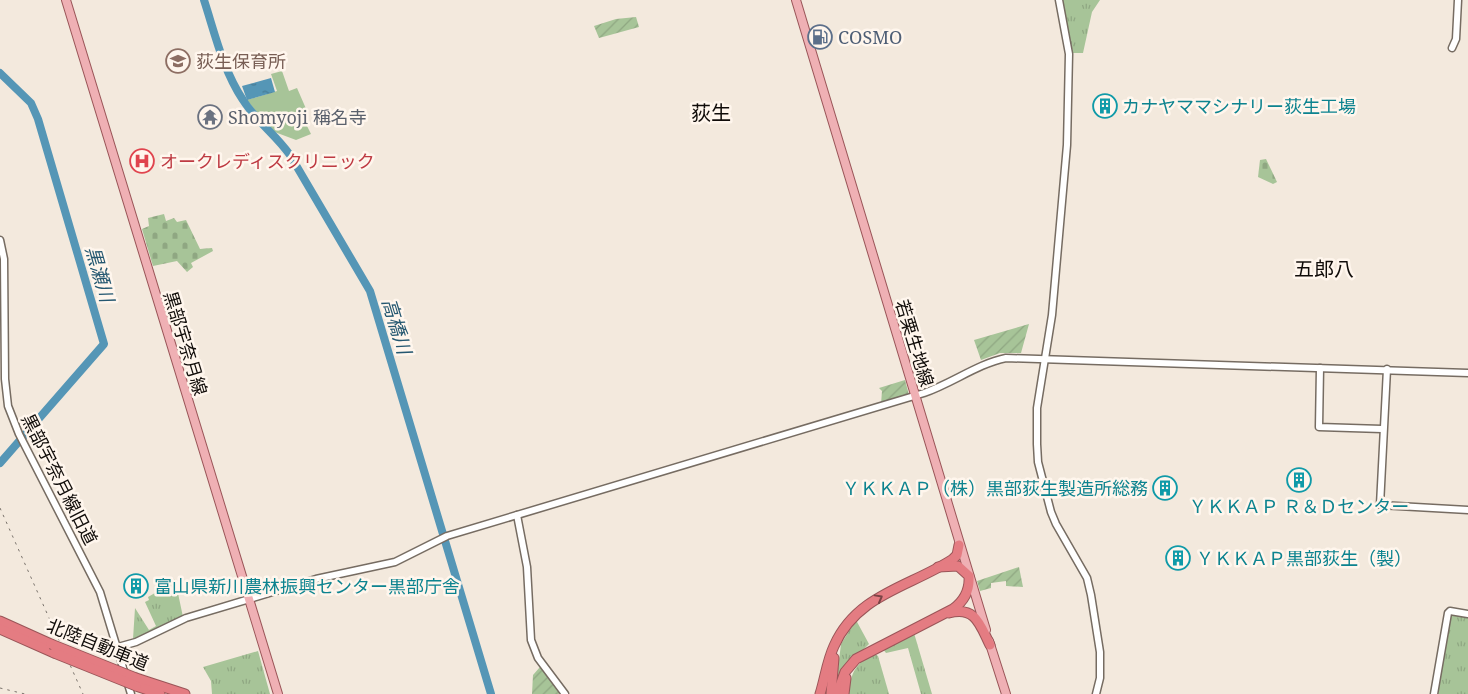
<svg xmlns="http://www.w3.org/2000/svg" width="1468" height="694" font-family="'Noto Serif','Noto Sans JP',serif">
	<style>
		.grass { fill: url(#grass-tufts) }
		.cemetery { fill: url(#cemetery-stones) }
		.garden { fill: url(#garden-furrows) }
		.pitch { fill: #a7c498 }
		.water { fill: url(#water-ripples) }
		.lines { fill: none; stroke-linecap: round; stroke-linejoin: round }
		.river { stroke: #5596b6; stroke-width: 8 }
		.tertiary-casing { stroke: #766c62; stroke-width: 9 }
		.primary-casing { stroke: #9a5558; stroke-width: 10 }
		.motorway-casing { stroke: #9a5558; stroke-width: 11 }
		.tertiary { stroke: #fff; stroke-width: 6 }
		.primary { stroke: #efb0b4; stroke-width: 8 }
		.motorway { stroke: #e47c82; stroke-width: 9 }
		.rail { stroke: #7a736c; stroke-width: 1; stroke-dasharray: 2.5 5; stroke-linecap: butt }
		.motorway-bridge-casing { stroke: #9a5558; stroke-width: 11; stroke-linecap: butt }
		.motorway-bridge { stroke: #e47c82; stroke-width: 9 }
		.oneway { stroke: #7a4446 }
		.labels { text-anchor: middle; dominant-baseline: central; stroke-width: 5; stroke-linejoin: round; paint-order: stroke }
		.service-label { font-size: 18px; fill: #4e5e75; stroke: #fff6ed; text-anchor: start }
		.education-label { font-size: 18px; fill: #785e54; stroke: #fff6ed; text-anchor: start }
		.culture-label { font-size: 18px; fill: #0d838f; stroke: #fff6ed; text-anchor: start }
		.worship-label { font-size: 18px; fill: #5b616d; stroke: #fff6ed; text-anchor: start }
		.health-label { font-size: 18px; fill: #be3a42; stroke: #fff6ed; text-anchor: start }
		.street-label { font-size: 18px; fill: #100c09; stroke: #fff6ed }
		.water-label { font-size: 19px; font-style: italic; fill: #245770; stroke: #fff6ed }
		.quarter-label { font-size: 20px; fill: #100c09; stroke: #fff6ed }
	</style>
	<defs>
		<pattern id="grass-tufts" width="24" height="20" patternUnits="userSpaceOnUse" patternTransform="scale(1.25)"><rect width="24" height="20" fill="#a7c498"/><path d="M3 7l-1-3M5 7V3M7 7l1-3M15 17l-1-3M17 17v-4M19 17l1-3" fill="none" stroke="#8fa782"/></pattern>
		<pattern id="cemetery-stones" width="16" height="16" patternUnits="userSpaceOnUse" patternTransform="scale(1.25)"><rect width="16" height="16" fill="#a7c498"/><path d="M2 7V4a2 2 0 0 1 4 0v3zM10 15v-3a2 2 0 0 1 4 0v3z" fill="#8fa782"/></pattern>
		<pattern id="garden-furrows" width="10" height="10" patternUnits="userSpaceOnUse" patternTransform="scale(1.25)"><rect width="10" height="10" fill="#a7c498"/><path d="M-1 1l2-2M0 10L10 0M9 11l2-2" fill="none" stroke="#8fa782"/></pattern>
		<pattern id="water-ripples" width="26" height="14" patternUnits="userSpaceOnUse" patternTransform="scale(1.25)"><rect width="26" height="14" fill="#5596b6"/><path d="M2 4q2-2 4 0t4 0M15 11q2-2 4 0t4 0" fill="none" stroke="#457992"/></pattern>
	</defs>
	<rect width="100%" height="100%" fill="#f3e9dd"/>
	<g class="grass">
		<polygon points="1062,0 1100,0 1092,12 1083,53 1073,53"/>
		<polygon points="175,579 183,617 133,639 135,608 149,630 156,626 145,602 149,600 148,597 167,586"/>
		<polygon points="1450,614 1468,616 1468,694 1438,694"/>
		<polygon points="856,620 869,644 840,673 836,685 841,644"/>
		<polygon points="914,633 932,694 921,694 908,648 886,653 883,649"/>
		<polygon points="258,651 270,694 212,694 211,681 203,667"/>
		<path d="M875 654 878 656 889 694H849C850 673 856 662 875 654Z"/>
	</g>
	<g class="cemetery">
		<polygon points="1266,159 1277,182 1273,184 1258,177 1260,160"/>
		<polygon points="164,214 166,221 174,218 177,222 186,220 200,249 212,248 213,251 191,263 193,267 187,272 177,261 153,266 142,229 149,226 148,218"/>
	</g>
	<g class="garden">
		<polygon points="636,17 639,27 599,38 594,26 616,19"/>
		<polygon points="1029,324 1021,353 1000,353 981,360 974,340"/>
		<polygon points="905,380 909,395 881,404 882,391 879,388"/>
		<polygon points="1019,567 1023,587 1006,586 1006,581 991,583 991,588 980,591 977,581"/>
		<polygon points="540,667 562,694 532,694 533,675"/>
	</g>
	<polygon class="pitch" points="282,71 289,91 297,88 307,111 301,114 311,134 296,140 272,131 247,100 277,91 271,74"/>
	<polygon class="water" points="271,78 275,92 247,100 242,86"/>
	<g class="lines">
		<g class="river">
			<path d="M204 0C215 34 223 70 243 100 256 121 276 135 290 155L370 291 491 694"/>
			<polyline points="0,73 31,103 38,119 104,344 0,463"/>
		</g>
		<g class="tertiary-casing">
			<g id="tertiary">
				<polyline points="1059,0 1069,54 1067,145 1052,315 1037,408 1037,444 1038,462 1051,512 1056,524 1087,578 1091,595 1100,652 1100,678 1096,694"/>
				<polyline points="1452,48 1456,39 1458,0"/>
				<polyline points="0,240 4,259 5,379 8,406 19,434 100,592 131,694"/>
				<polyline points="1320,368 1319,427 1382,429"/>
				<polyline points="1387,369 1380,505 1468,510"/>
				<polyline points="517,515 527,567 531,640 538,658 565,694"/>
				<path d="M118 647 136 642 186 618 316 579 395 562 447 536 924 393C953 383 977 364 1006 358L1468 373"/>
				<polyline points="1434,694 1448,613 1450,611 1468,614"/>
			</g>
		</g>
		<g class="primary-casing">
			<g id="primary">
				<polyline points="66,0 278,694"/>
				<polyline points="796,0 986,630"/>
				<polyline points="989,641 1006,694"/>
			</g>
		</g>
		<g class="motorway-casing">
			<g id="motorway">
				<path d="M949 613C976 606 980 625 990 645"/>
				<polyline points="0,621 51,644"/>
				<polyline points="0,629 54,653"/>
				<polyline points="136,678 185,694"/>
				<polyline points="136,686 160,694"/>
				<path d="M820 694C825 678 827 661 834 646 857 594 910 587 953 559L957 555 959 545"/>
				<polyline points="831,694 834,658"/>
				<path d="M837 694 845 672 856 659 953 609C964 601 970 590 969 576L958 566 938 567"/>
				<polyline points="844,694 846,678"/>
			</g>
		</g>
		<use href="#tertiary" class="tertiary"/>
		<use href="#primary" class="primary"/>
		<use href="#motorway" class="motorway"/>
		<g class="rail">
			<polyline points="0,508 83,694"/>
			<polyline points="0,688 25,694"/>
		</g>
		<g class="motorway-bridge-casing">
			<g id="motorway-bridge">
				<polyline points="51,644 136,678"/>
				<polyline points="54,653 136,686"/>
			</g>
		</g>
		<use href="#motorway-bridge" class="motorway-bridge"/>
	</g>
	<defs><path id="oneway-chevron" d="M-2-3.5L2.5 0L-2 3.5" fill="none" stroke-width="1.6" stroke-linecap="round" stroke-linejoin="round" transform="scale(1.25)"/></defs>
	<use class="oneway" href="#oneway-chevron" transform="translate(879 598) rotate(-29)"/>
	<defs>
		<g id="fuel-ring" transform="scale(1.25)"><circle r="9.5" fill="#fff6ed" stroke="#5c6f8a" stroke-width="1.5"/><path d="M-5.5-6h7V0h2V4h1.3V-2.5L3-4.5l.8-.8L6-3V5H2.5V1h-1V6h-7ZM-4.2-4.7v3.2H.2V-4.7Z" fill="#5c6f8a"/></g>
		<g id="school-ring" transform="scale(1.25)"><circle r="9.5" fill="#fff6ed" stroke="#8d6e63" stroke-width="1.5"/><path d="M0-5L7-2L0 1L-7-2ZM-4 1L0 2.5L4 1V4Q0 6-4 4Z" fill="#8d6e63"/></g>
		<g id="building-ring" transform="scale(1.25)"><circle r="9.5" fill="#fff6ed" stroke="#0f9aa8" stroke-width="1.5"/><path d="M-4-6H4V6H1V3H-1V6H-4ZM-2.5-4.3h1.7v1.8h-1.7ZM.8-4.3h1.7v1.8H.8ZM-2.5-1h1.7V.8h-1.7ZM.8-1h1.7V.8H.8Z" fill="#0f9aa8"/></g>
		<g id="temple-ring" transform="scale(1.25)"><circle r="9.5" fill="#fff6ed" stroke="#6b7280" stroke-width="1.5"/><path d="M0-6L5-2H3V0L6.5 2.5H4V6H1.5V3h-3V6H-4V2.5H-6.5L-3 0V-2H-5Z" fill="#6b7280"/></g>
		<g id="hospital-ring" transform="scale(1.25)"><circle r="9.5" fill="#fff6ed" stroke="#e0444e" stroke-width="1.5"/><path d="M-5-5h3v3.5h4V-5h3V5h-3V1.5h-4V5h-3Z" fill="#e0444e"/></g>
	</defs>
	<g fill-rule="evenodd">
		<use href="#fuel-ring" x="820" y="37"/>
		<use href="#school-ring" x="178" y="61"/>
		<use href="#building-ring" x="1105" y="106"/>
		<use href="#temple-ring" x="210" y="117"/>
		<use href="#hospital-ring" x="142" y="161"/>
		<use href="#building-ring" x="1299" y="480"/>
		<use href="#building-ring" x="1165" y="488"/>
		<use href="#building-ring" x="1178" y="558"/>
		<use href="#building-ring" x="136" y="586"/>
	</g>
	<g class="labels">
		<g class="service-label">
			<text x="838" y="37">COSMO</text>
		</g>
		<g class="education-label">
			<text x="196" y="61">荻生保育所</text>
		</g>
		<g class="culture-label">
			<text x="1122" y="106">カナヤママシナリー荻生工場</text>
			<text x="1148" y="488" text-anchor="end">ＹＫＫＡＰ（株）黒部荻生製造所総務</text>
			<text x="1299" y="506" text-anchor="middle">ＹＫＫＡＰ Ｒ＆Ｄセンター</text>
			<text x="1196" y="558">ＹＫＫＡＰ黒部荻生（製）</text>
			<text x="154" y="586">富山県新川農林振興センター黒部庁舎</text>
		</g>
		<g class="worship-label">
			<text x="228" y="117">Shomyoji 稱名寺</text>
		</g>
		<g class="health-label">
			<text x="160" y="161">オークレディスクリニック</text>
		</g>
		<g class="street-label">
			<text transform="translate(186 343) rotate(73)">黒部宇奈月線</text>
			<text transform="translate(915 343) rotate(73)">若栗生地線</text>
			<text transform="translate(60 479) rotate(63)">黒部宇奈月線旧道</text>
			<text transform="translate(98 644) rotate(22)">北陸自動車道</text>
		</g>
		<g class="water-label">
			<text transform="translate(100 274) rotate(74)">黒瀬川</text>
			<text transform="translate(397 326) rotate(73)">高橋川</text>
		</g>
		<g class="quarter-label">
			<text x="711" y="112">荻生</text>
			<text x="1324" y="268">五郎八</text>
		</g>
	</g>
</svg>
